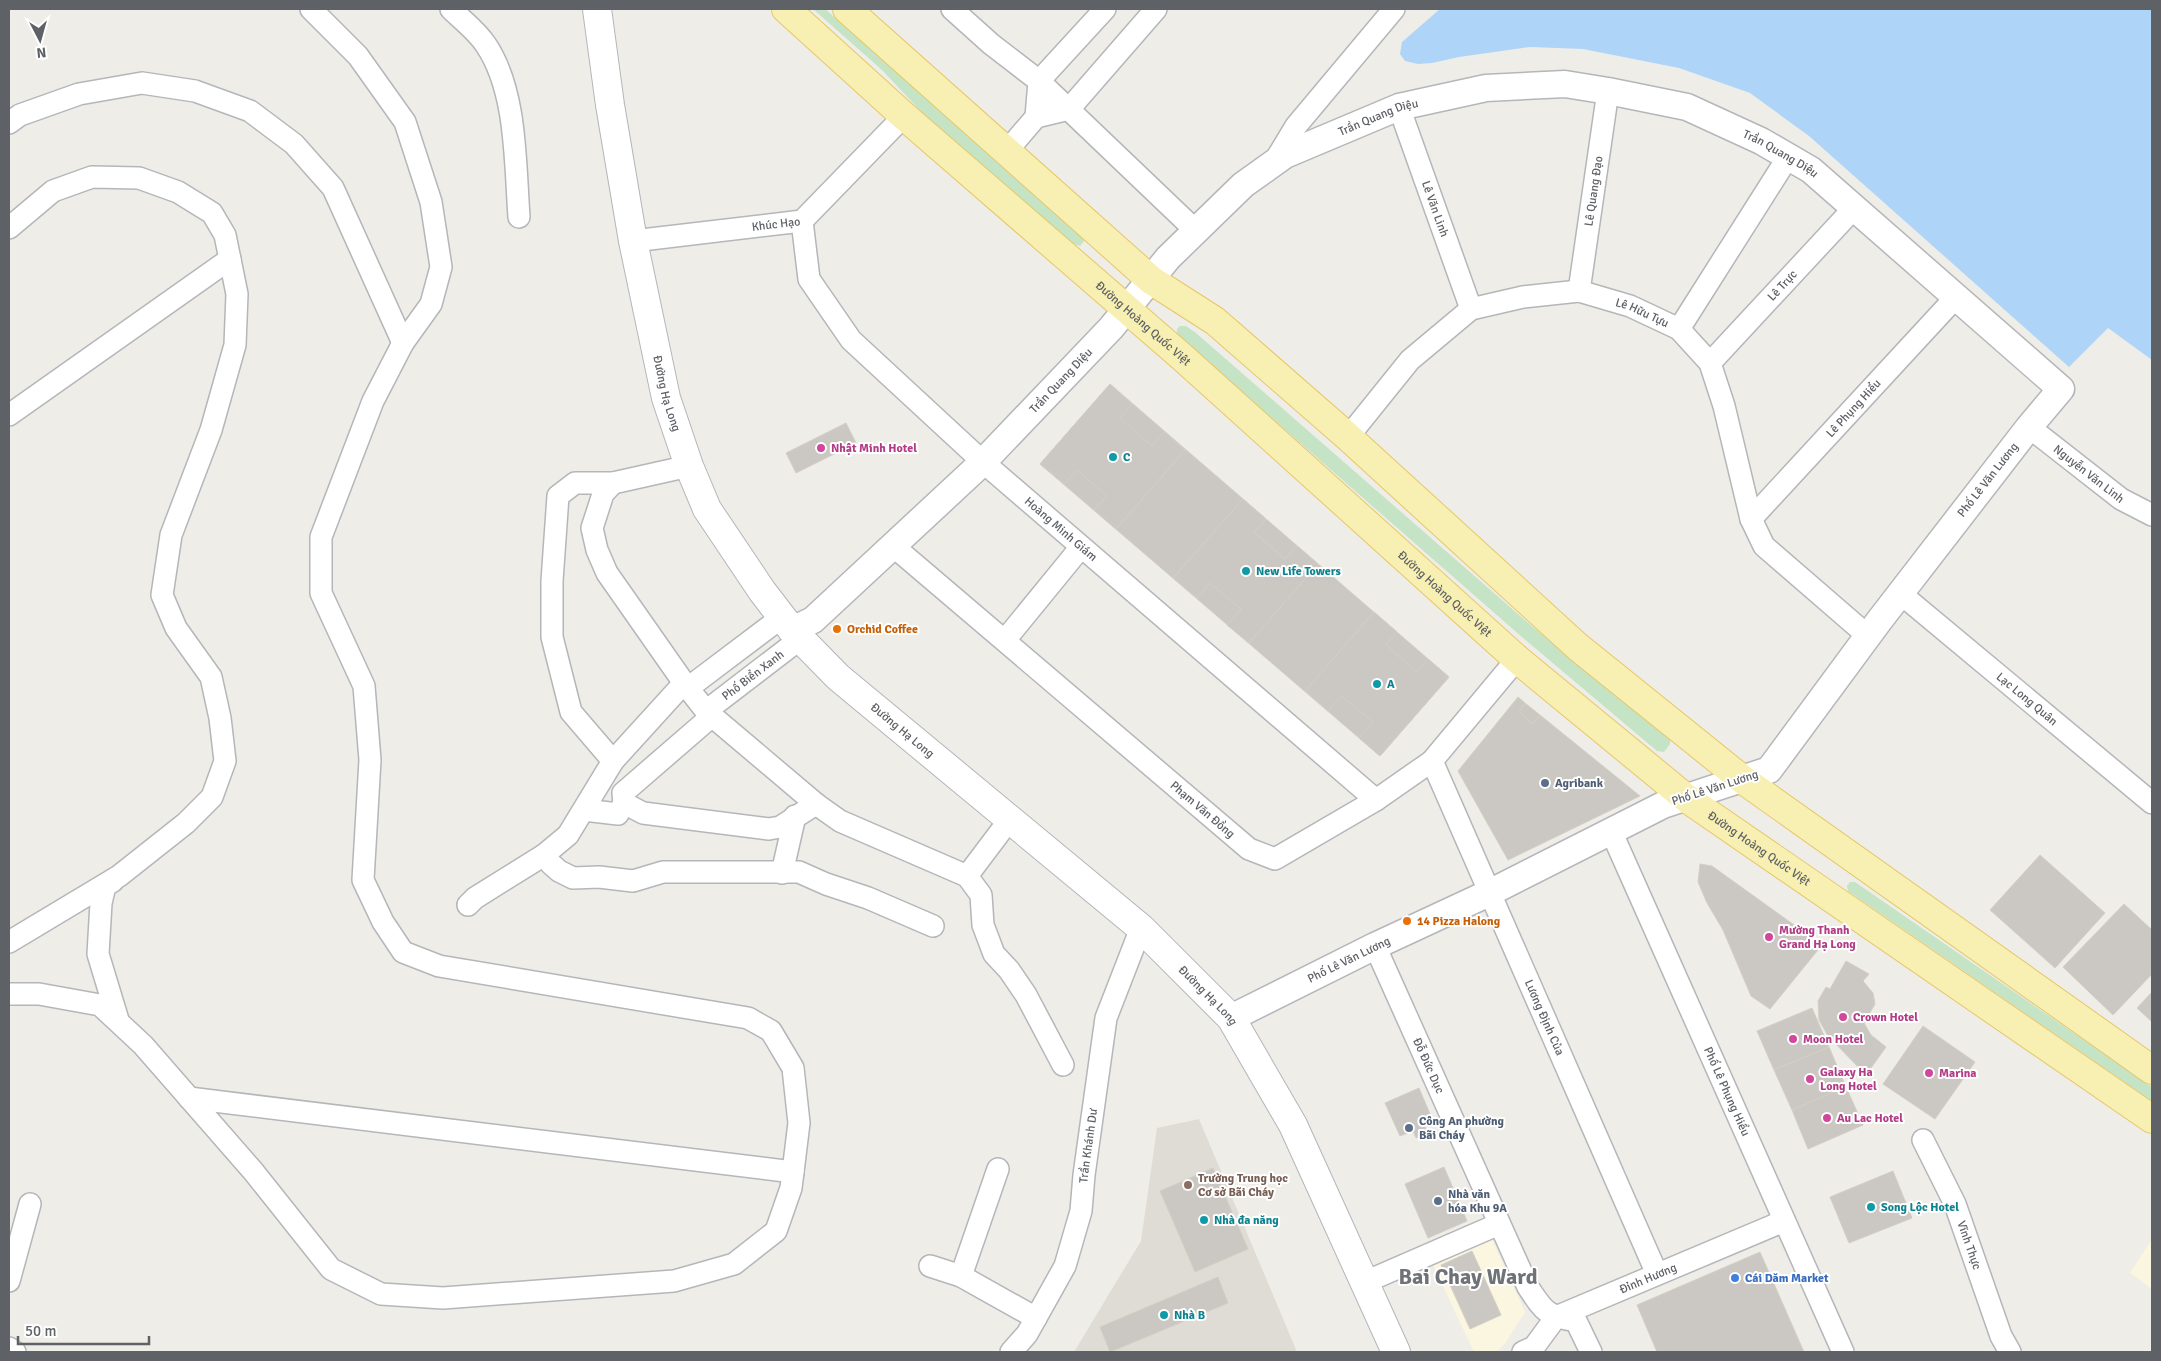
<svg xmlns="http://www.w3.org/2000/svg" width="2161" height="1361" font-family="Signika,sans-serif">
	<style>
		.commercial { fill: #fbf6df }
		.education { fill: #dfdcd5 }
		.green { fill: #c5e4c6 }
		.water { fill: #aed5f8 }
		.building { fill: #cbc8c3; stroke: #d3cfc5 }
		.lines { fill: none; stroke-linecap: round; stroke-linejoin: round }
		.minor-casing { stroke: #b4b6ba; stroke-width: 24 }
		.tertiary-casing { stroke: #b4b6ba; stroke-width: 29 }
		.secondary-casing { stroke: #b3b5ba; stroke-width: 30 }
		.primary-casing { stroke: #e6c769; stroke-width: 30 }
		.minor { stroke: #fff; stroke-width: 21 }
		.tertiary { stroke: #fff; stroke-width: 26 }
		.secondary { stroke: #fff; stroke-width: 28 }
		.primary { stroke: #f8efb2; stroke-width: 28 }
		.hotel-dot { fill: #d1479c; stroke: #fff; stroke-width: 2 }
		.culture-dot { fill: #0f9aa8; stroke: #fff; stroke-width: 2 }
		.food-dot { fill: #e8710a; stroke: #fff; stroke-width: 2 }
		.service-dot { fill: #5c6f8a; stroke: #fff; stroke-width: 2 }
		.education-dot { fill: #8d6e63; stroke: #fff; stroke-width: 2 }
		.shop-dot { fill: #3f7fe0; stroke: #fff; stroke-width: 2 }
		.labels { text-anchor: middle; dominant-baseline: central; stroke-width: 4; stroke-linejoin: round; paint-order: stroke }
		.street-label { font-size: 12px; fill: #5e6165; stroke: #fff }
		.hotel-label { font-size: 12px; font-weight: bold; fill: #b23c85; stroke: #fff; text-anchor: start }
		.culture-label { font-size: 12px; font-weight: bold; fill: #0d838f; stroke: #fff; text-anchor: start }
		.food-label { font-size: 12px; font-weight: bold; fill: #c56008; stroke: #fff; text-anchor: start }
		.service-label { font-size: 12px; font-weight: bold; fill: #4e5e75; stroke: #fff; text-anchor: start }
		.education-label { font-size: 12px; font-weight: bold; fill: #785e54; stroke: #fff; text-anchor: start }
		.shop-label { font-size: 12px; font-weight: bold; fill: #366cbe; stroke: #fff; text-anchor: start }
		.town-label { font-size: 22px; font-weight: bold; fill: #6f7377; stroke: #fff }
	</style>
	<rect width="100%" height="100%" fill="#efede7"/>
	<g class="commercial">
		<polygon points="1490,1235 1525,1312 1506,1342 1497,1352 1474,1352 1432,1263"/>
		<polygon points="2152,1239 2152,1289 2130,1273"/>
	</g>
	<polygon class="education" points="1199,1119 1297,1352 1074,1352 1141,1241 1157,1128"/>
	<g class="green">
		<polygon points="813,9 825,9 1081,231 1085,240 1080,246 1071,243 932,123 882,70"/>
		<polygon points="1180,326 1186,326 1196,333 1533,627 1670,739 1670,744 1664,752 1657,751 1523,638 1177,335 1177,329"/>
		<polygon points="1850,882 1855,882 2152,1087 2152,1101 1848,891 1847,886"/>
	</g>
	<polygon class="water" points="1440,9 2152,9 2152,360 2108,328 2069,367 1809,136 1750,93 1679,68 1583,49 1530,47 1459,57 1432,63 1418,64 1405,61 1400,54 1402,42"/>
	<g class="building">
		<polygon points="1110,384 1449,677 1380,756 1040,464"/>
		<polygon points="1110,384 1132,404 1120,418 1152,446 1164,432 1185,450 1116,529 1094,510 1107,496 1077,470 1064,484 1040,464"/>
		<polygon points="846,423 856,443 796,473 786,453"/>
		<polygon points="1243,499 1266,519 1254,532 1285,559 1297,546 1318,564 1249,643 1227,625 1241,609 1210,583 1197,598 1173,578"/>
		<polygon points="1374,612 1397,632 1386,645 1417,672 1428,659 1449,677 1380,756 1359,738 1373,722 1342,696 1328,711 1305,691"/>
		<polygon points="1518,697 1525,703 1519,712 1533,724 1540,715 1640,796 1508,860 1458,771"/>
		<polygon points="1525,703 1540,715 1533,724 1519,712"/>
		<polygon points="2040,855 2105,913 2055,968 1990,910"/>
		<polygon points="1700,864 1712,866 1822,945 1770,1009 1751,996 1723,930 1707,903 1698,882"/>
		<polygon points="2124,904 2152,930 2152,974 2113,1015 2063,967"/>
		<polygon points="1846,961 1869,974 1863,981 1873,993 1875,1004 1864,1023 1871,1035 1886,1047 1866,1075 1828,1036 1819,1020 1818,1001 1826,987 1830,989"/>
		<polygon points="2152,992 2152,1022 2137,1008"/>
		<polygon points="1812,1008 1829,1047 1774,1070 1757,1031"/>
		<polygon points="1923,1026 1975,1062 1935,1119 1883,1084"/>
		<polygon points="1829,1047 1846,1087 1792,1110 1774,1070"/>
		<polygon points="1846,1087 1863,1125 1808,1149 1792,1110"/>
		<polygon points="1419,1088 1433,1121 1424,1125 1428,1133 1416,1138 1413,1131 1400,1136 1385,1103"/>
		<polygon points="1444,1167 1467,1221 1428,1238 1405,1184"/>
		<polygon points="1213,1168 1248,1249 1195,1272 1160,1191"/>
		<polygon points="1893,1171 1912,1218 1849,1243 1830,1197"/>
		<polygon points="1472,1251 1501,1315 1470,1329 1441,1265"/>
		<polygon points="1760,1252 1804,1352 1657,1352 1637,1305"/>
		<polygon points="1218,1277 1228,1303 1110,1352 1100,1327"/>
	</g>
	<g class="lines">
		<g class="minor-casing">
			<g id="minor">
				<path d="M451 9C462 20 477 31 486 45 517 91 515 163 519 217"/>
				<polyline points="952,9 991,44 1039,81 1195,230"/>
				<path id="s1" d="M1399 107 1471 309"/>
				<polyline points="1036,117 1039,81 1105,9"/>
				<polyline points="9,123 20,115 79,94 142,83 195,91 250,111 294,144 333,188 403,343"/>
				<polyline points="1006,152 1036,117 1069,109 1156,9"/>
				<polyline points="1273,164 1296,126 1394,9"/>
				<path id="s2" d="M802 221 809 279 851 340 983 462 1376 800"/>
				<polyline points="9,228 53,191 92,177 139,178 178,192 212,213 225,235 237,294 235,345 211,430 171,535 162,595 176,628 211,677 220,718 225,761 212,797 186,823 119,876 9,942"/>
				<path id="s3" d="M633 241 802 221 904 116"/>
				<path id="s4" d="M1579 291 1608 91"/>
				<polyline points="1679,329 1788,157"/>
				<path id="s5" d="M1710 363 1855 207"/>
				<polyline points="9,415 230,259"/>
				<path id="s6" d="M2029 427 2121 499 2152 515"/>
				<path id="s7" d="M1348 437 1410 360 1471 309 1523 297 1579 291 1630 306 1679 329 1710 363 1724 406 1751 519 1764 546 1868 636"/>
				<polyline points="613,483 603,494 592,528 597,550 607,573 684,683 706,711 816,804 840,821 967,876 981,895 983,925 994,954 1009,970 1026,995 1063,1065"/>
				<path id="s8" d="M1751 519 1956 297"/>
				<path id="s9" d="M892 545 1249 849 1275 859 1376 800 1432 761 1517 659"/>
				<path id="s10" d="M1901 594 2152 803"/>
				<polyline points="1005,640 1081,547"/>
				<polyline points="688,688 782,617"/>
				<path id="s11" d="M706 711 800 639"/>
				<polyline points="712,716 623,793 624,803 643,813 769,829 780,827 816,804"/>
				<polyline points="613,761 571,712 552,637 552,581 558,496 575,483 613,483 689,466"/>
				<path id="s12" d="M1432 761 1657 1274"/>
				<polyline points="584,810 618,814 624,803"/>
				<path id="s13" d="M1611 831 1843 1352"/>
				<polyline points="544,855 551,864 559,871 573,878 599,877 633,881 663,872 799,872 826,884 868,898 933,926"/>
				<polyline points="782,873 795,816"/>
				<polyline points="967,876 1010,819"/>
				<polyline points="113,881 105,886 101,903 98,954 118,1020"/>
				<polyline points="468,905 475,898 544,855 568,835 613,761 684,683"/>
				<path id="s14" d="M1375 946 1528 1287C1544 1311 1546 1316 1576 1321L1591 1352"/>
				<polyline points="9,994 39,994 100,1005 143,1045 253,1171 331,1269 381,1294 443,1298 674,1281 734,1264 776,1231 791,1188 799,1123 793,1068 771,1031 748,1018 439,966 403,952 383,922 363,880 370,760 364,686 321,593 321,537 373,401 403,343 431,304 441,267 431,202 405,122 358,56 311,9"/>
				<polyline points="189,1098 793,1172"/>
				<path id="s15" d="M1923 1140 1955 1204 2001 1336 2010 1352"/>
				<polyline points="930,1266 961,1276 1036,1318"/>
				<polyline points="961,1276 998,1169"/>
				<polyline points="9,1281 30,1204"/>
				<polyline points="1363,1283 1499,1224"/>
				<polyline points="9,1348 15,1352"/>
				<path id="s16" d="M1011 1352 1027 1334 1065 1266 1081 1211 1084 1175 1106 1018 1141 928"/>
				<path id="s17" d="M1523 1352 1534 1347 1556 1317 1784 1221"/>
			</g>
		</g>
		<g class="tertiary-casing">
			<g id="tertiary">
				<path id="s18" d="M792 630 813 620 983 462 1111 328 1168 258 1243 185 1285 155 1399 107 1486 88 1565 84 1608 91 1687 107 1761 141 1811 170 2061 389 2029 427 1879 621 1769 770 1663 805 1489 893 1375 946 1231 1018"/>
			</g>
		</g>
		<g class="secondary-casing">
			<g id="secondary">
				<path id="s19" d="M597 9 610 105 633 241 666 398 689 466 707 509 762 591 792 630 838 677 1141 928 1231 1018 1293 1125 1396 1352"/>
			</g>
		</g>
		<g class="primary-casing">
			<g id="primary">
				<path id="s20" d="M786 9 904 116 1182 357 1517 659 1686 798 2152 1119"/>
				<polyline points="847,9 1151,280 1215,321 1348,437 1578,647 1742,779 2152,1070"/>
			</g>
		</g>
		<use href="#minor" class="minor"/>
		<use href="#tertiary" class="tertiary"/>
		<use href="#secondary" class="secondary"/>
		<use href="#primary" class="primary"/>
	</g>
	<g class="hotel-dot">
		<circle cx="821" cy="448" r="5"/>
		<circle cx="1769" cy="937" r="5"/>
		<circle cx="1843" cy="1017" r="5"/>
		<circle cx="1793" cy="1039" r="5"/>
		<circle cx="1929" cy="1073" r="5"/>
		<circle cx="1810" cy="1079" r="5"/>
		<circle cx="1827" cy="1118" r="5"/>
	</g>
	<g class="culture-dot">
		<circle cx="1113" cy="457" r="5"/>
		<circle cx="1246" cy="571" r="5"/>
		<circle cx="1377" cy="684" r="5"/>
		<circle cx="1871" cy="1207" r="5"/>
		<circle cx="1204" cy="1220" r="5"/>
		<circle cx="1164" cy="1315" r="5"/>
	</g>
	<g class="food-dot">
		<circle cx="837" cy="629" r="5"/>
		<circle cx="1407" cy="921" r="5"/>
	</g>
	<g class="service-dot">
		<circle cx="1545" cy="783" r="5"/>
		<circle cx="1409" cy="1128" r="5"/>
		<circle cx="1438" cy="1201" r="5"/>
	</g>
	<circle class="education-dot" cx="1188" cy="1185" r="5"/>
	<circle class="shop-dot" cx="1735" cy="1278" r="5"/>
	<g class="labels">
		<g class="street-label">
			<text stroke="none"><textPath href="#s18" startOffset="788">Trần Quang Diệu</textPath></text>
			<text stroke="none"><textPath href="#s18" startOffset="1208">Trần Quang Diệu</textPath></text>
			<text stroke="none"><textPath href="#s4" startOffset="101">Lê Quang Đạo</textPath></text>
			<text stroke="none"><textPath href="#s1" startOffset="108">Lê Văn Linh</textPath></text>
			<text stroke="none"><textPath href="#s3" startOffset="144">Khúc Hạo</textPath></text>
			<text stroke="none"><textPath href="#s5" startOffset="106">Lê Trực</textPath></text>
			<text stroke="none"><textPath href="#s7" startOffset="355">Lê Hữu Tựu</textPath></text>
			<text stroke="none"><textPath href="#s20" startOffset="476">Đường Hoàng Quốc Việt</textPath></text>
			<text stroke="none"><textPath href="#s18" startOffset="368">Trần Quang Diệu</textPath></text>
			<text stroke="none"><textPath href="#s19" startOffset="391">Đường Hạ Long</textPath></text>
			<text stroke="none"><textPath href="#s8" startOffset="151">Lê Phụng Hiểu</textPath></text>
			<text stroke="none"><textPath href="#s6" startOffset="76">Nguyễn Văn Linh</textPath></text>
			<text transform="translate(1988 480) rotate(-52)">Phố Lê Văn Lương</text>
			<text stroke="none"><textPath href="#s2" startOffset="415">Hoàng Minh Giám</textPath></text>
			<text stroke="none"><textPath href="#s20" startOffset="881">Đường Hoàng Quốc Việt</textPath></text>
			<text stroke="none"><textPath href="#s11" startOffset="59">Phố Biển Xanh</textPath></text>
			<text stroke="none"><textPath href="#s10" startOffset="164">Lạc Long Quân</textPath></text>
			<text stroke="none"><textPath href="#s19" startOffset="811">Đường Hạ Long</textPath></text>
			<text transform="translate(1715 788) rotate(-18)">Phố Lê Văn Lương</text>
			<text stroke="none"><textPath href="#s9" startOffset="408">Phạm Văn Đồng</textPath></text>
			<text stroke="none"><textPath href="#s20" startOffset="1286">Đường Hoàng Quốc Việt</textPath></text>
			<text transform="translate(1349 960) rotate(-26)">Phố Lê Văn Lương</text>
			<text stroke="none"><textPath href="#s19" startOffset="1216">Đường Hạ Long</textPath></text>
			<text stroke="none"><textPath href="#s12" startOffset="280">Lương Định Của</textPath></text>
			<text stroke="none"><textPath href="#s14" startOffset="131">Đỗ Đức Dục</textPath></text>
			<text stroke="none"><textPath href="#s13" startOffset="285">Phố Lê Phụng Hiểu</textPath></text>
			<text stroke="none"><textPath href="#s16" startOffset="225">Trần Khánh Dư</textPath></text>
			<text stroke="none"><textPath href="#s15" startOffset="115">Vĩnh Thực</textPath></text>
			<text stroke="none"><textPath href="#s17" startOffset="149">Đỉnh Hương</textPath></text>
		</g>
		<g class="hotel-label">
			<text x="831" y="448">Nhật Minh Hotel</text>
			<text x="1779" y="930">Mường Thanh<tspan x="1779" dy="14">Grand Hạ Long</tspan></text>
			<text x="1853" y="1017">Crown Hotel</text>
			<text x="1803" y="1039">Moon Hotel</text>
			<text x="1820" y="1072">Galaxy Ha<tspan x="1820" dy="14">Long Hotel</tspan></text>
			<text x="1939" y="1073">Marina</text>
			<text x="1837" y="1118">Au Lac Hotel</text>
		</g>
		<g class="culture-label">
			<text x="1123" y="457">C</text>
			<text x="1256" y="571">New Life Towers</text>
			<text x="1387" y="684">A</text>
			<text x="1881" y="1207">Song Lộc Hotel</text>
			<text x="1214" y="1220">Nhà đa năng</text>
			<text x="1174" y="1315">Nhà B</text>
		</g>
		<g class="food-label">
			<text x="847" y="629">Orchid Coffee</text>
			<text x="1417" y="921">14 Pizza Halong</text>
		</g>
		<g class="service-label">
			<text x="1555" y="783">Agribank</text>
			<text x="1419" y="1121">Công An phường<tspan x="1419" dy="14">Bãi Cháy</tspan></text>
			<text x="1448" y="1194">Nhà văn<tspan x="1448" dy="14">hóa Khu 9A</tspan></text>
		</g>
		<g class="education-label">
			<text x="1198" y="1178">Trường Trung học<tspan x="1198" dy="14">Cơ sở Bãi Cháy</tspan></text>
		</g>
		<g class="shop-label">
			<text x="1745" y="1278">Cái Dăm Market</text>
		</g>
		<g class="town-label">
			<text x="1468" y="1276">Bai Chay Ward</text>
		</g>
	</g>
	<rect width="2161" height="1361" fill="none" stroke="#5e6165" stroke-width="20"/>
	<g transform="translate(40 40) rotate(174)" stroke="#ffffff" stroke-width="4" paint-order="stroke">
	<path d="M0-4L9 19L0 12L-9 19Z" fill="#5e6165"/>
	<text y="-8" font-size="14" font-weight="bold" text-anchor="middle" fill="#5e6165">N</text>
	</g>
	<path d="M18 1336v8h131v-8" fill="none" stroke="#5e6165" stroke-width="2.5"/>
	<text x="25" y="1336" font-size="15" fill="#5e6165" stroke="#ffffff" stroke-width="4" paint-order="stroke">50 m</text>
</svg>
